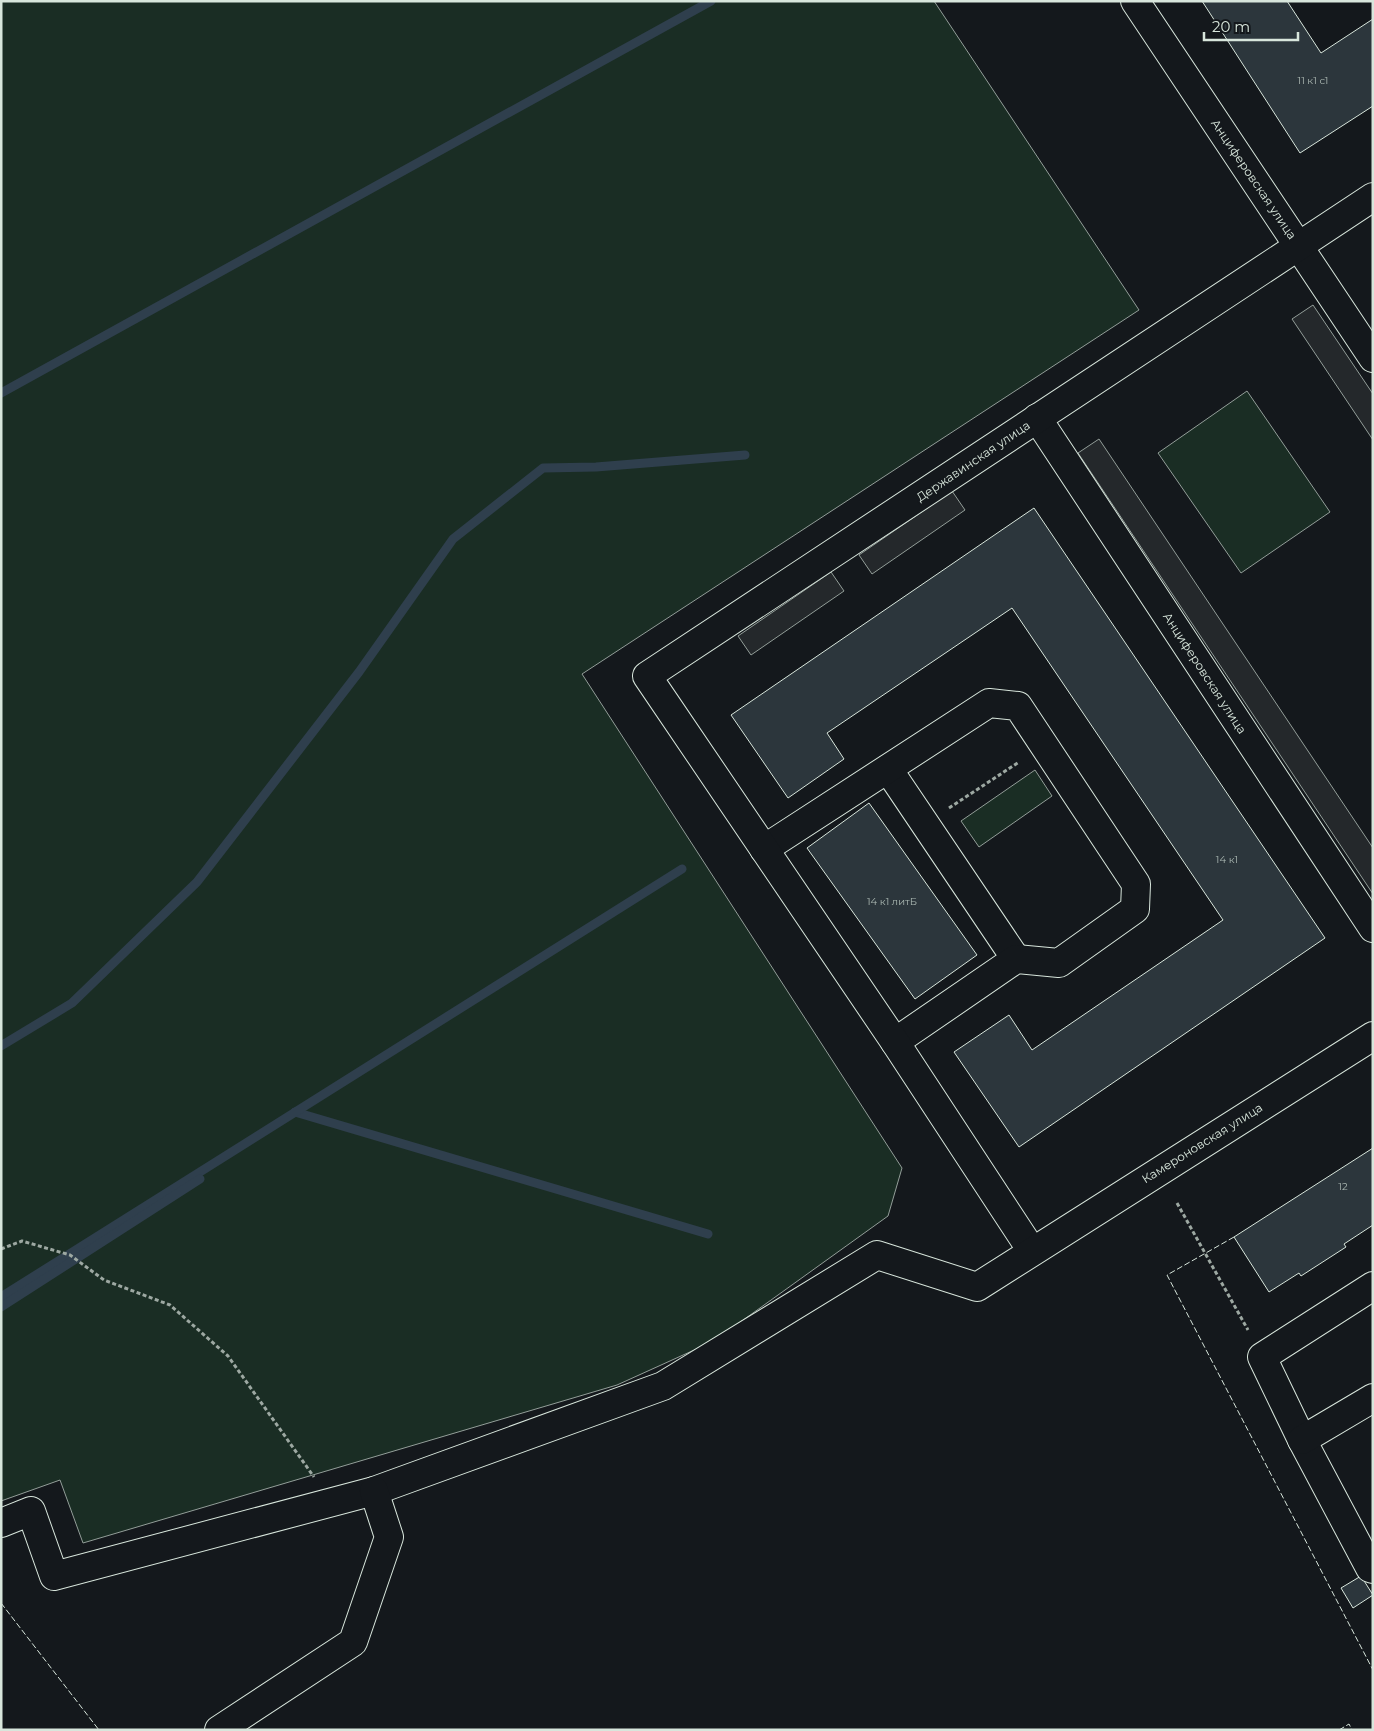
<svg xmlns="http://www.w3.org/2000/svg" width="1374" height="1731" font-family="Montserrat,sans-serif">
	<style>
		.green { fill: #1a2d24; stroke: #939e99 }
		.parking { fill: #24282b; stroke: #939e99 }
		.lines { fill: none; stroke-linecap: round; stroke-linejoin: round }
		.stream { stroke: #2f3f4d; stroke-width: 9 }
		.building { fill: #2c363c; stroke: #d8e6dc }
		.minor-casing { stroke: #d8e6dc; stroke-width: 30 }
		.path { stroke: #9da8a2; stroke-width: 3; stroke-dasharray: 4 2.5; stroke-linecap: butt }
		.minor { stroke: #14181c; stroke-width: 28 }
		.fence { stroke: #d8e6dc; stroke-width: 1; stroke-dasharray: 6 2.5; stroke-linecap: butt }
		.labels { text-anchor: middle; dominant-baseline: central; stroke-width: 4; stroke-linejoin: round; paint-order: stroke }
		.number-label { font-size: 10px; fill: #adbab4 }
		.street-label { font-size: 12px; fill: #d8e6dc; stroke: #14181c }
	</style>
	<rect width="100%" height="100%" fill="#14181c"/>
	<g class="green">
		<polygon points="1,1 934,1 1139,310 582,674 902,1168 888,1216 714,1341 617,1385 83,1543 60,1480 1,1501"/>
		<polygon points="1247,391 1330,512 1241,573 1158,453"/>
		<polygon points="1035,770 1052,796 979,847 961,821"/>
	</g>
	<g class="parking">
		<polygon points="1313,305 1373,394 1373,440 1292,319"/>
		<polygon points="1099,439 1373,848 1373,894 1078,453"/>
		<polygon points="952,491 965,510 872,574 859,555"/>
		<polygon points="831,572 844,591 751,655 738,636"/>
	</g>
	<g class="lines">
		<g class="stream">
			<polyline points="1,393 711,1"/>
			<polyline points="1,1046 72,1003 197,882 359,672 453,539 543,468 596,467 745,455"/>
			<polyline points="295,1112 708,1234"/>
			<polyline points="1,1297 682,869"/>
			<polyline points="1,1307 200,1179"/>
		</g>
	</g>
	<g class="building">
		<polygon points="1202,1 1287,1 1321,53 1373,19 1373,106 1300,153"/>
		<polygon points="1034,508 1325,938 1019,1147 954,1052 1009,1015 1032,1050 1223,920 1012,608 827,733 844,759 788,798 731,715"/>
		<polygon points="869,803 977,955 915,999 807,848"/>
		<polygon points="1373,1148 1373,1225 1344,1244 1346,1247 1301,1276 1299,1273 1269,1292 1234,1237"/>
		<polygon points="1361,1576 1373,1595 1353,1608 1341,1588"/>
	</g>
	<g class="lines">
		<g class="minor-casing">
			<g id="minor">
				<polyline points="1135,1 1373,358"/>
				<polyline points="1037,418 1373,928"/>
				<polyline points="888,769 1016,959"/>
				<polyline points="764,849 989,703 1018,706 1136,884 1135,909 1059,963 1016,959 895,1042"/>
				<polyline points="1032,1251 895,1042 647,676 1373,197"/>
				<polyline points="1373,1286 1262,1357 1302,1440 1370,1568 1373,1569"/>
				<polyline points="1302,1440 1373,1398"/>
				<polyline points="1,1523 31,1511 54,1576 374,1491 663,1386 877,1255 977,1287 1373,1036"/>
				<polyline points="219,1730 353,1642 389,1537 374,1491"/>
			</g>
		</g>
		<g class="path">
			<polyline points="949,808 1019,762"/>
			<polyline points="1177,1203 1248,1330"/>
			<polyline points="1,1249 22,1241 70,1255 104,1280 170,1305 228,1356 314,1477"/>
		</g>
		<use href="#minor" class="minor"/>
		<g class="fence">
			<polyline points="1234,1237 1167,1275 1373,1670"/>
			<polyline points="1,1603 99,1730"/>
			<polyline points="1339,1730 1349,1724 1352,1730"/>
		</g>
	</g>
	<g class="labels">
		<g class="number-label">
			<text x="1313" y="80">11 к1 с1</text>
			<text x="1227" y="859">14 к1</text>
			<text x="892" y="901">14 к1 литБ</text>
			<text x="1343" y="1186">12</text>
		</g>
		<g class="street-label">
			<text transform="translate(1254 179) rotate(56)">Анциферовская улица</text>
			<text transform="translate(973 461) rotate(-34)">Державинская улица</text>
			<text transform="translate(1205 673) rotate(57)">Анциферовская улица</text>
			<text transform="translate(1202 1143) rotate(-32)">Камероновская улица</text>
		</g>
	</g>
	<rect width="1374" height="1731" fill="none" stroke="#d8e6dc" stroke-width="5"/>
	<path d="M1204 32v8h94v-8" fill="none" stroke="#d8e6dc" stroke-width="2.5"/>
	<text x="1212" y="32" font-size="15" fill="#d8e6dc" stroke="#14181c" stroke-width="4" paint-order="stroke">20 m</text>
</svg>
